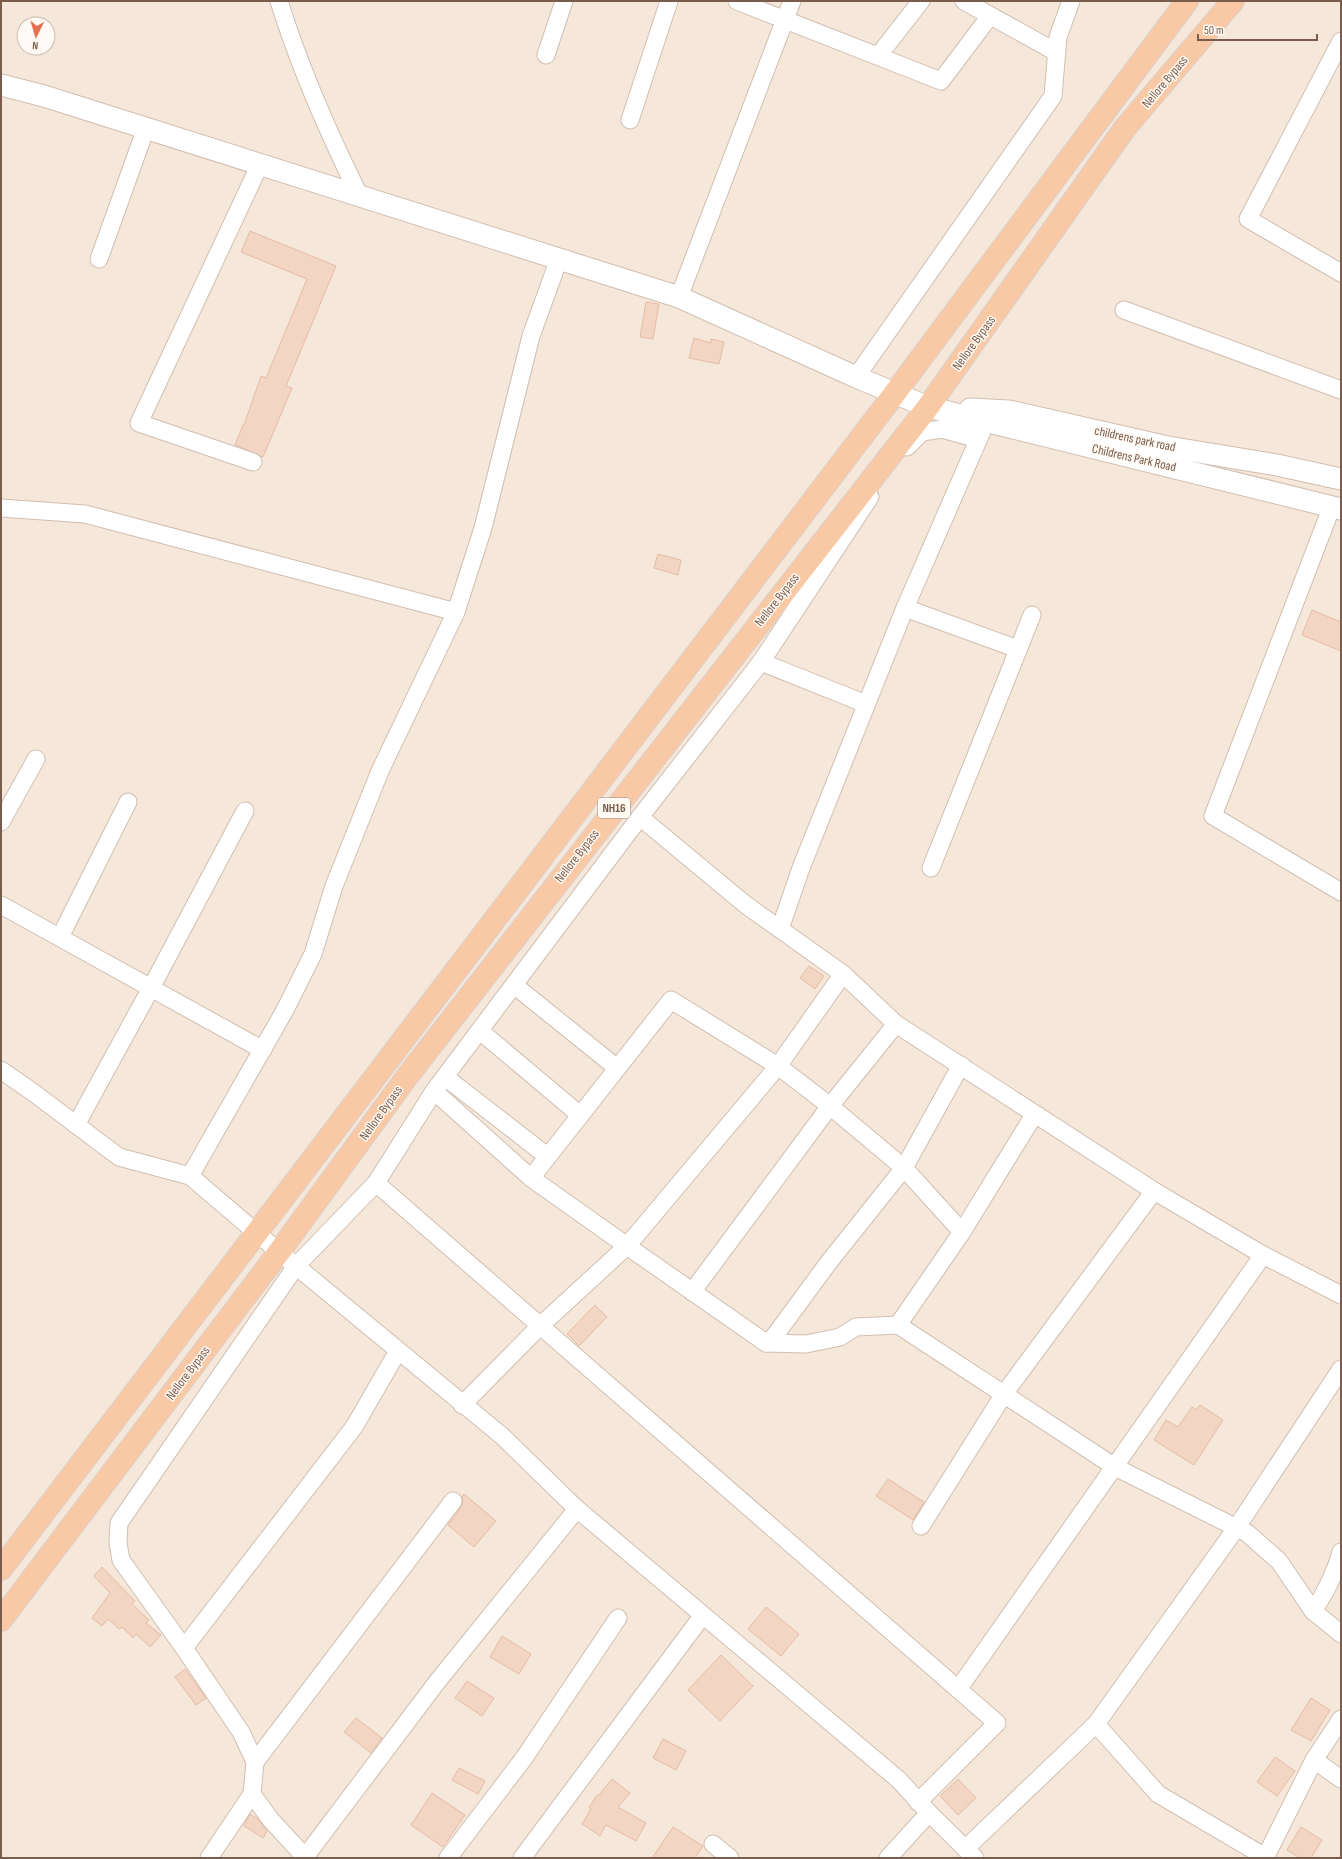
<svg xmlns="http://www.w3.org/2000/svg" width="1342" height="1859" font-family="'Sofia Sans Condensed',sans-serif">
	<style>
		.residential { fill: #f5e8da; fill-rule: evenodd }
		.building { fill: #f3d5c3; stroke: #e6bba3 }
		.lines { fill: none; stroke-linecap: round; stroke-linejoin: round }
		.minor-casing { stroke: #d1beb0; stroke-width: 19 }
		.tertiary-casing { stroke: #d1beb0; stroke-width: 23 }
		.trunk-casing { stroke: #dad1cd; stroke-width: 24 }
		.minor { stroke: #fff; stroke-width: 17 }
		.tertiary { stroke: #fff; stroke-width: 21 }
		.trunk { stroke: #f9c8a4; stroke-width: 22 }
		.labels { text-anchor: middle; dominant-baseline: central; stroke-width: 3; stroke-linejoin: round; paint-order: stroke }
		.shield { fill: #fffaf3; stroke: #a28b7f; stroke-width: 1 }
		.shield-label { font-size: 12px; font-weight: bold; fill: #7a5c4d }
		.street-label { font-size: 13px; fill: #7a5c4d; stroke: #fffaf3 }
	</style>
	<rect width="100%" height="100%" fill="#fdf6ec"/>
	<path class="residential" d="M1 1H1341V1858H1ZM24 24H48V48H24Z"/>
	<g class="building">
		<polygon points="250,231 336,266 286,386 292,388 263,457 235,445 243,425 244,425 261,376 266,378 307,279 241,252"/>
		<polygon points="646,302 659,304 653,339 640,337"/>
		<polygon points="694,338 711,343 711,339 724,342 719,364 689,358"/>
		<polygon points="658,554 681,560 678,575 654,568"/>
		<polygon points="1312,610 1341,622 1341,651 1302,635"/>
		<polygon points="809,966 824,976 815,989 800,978"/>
		<polygon points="595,1305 607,1317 579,1346 567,1334"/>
		<polygon points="1200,1405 1223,1420 1194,1465 1154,1440 1166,1420 1178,1427 1192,1407 1196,1410"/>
		<polygon points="888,1479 924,1502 913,1520 876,1496"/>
		<polygon points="464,1494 496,1521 474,1547 448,1525 461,1507 463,1502 462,1497"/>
		<polygon points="102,1567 135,1601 132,1604 149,1620 146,1623 161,1635 150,1647 136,1634 133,1638 122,1627 119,1629 108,1619 102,1626 92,1618 110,1593 94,1576"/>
		<polygon points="766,1607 799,1634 781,1656 748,1629"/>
		<polygon points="502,1636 531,1654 519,1674 490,1657"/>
		<polygon points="721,1655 753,1686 720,1721 688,1690"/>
		<polygon points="185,1669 206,1698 196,1705 175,1677"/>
		<polygon points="467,1681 494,1698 482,1716 455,1698"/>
		<polygon points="1311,1698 1330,1710 1311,1741 1291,1730"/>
		<polygon points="356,1718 382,1738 371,1753 344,1732"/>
		<polygon points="663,1739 686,1751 676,1770 653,1758"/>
		<polygon points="1275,1757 1295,1771 1277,1796 1257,1782"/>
		<polygon points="459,1768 485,1781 478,1794 452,1780"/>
		<polygon points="612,1779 630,1793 618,1807 646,1823 636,1841 606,1825 600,1836 582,1824 591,1809 589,1808 597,1795 598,1796"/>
		<polygon points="958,1779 976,1798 958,1815 940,1796"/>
		<polygon points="432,1793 465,1815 443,1847 411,1825"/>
		<polygon points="250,1814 258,1819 267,1831 263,1838 244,1826"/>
		<polygon points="673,1827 703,1846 695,1858 652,1858"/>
		<polygon points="1301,1827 1322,1840 1311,1858 1300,1858 1287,1850"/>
	</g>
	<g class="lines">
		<g class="minor-casing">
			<g id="minor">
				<path d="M279 1C300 69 328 132 359 195"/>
				<polyline points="737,1 941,81 990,16"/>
				<polyline points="964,1 1056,52"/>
				<polyline points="1341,41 1248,219 1341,273"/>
				<polyline points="546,55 564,1"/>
				<polyline points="878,56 921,1"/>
				<polyline points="630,120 669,1"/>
				<polyline points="99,259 146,128"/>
				<polyline points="679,297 792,1"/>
				<polyline points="1124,310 1341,390"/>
				<polyline points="856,377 1053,96 1058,37 1071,1"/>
				<polyline points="907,447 922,432 942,429 978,439"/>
				<polyline points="253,462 139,423 260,164"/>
				<polyline points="1332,506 1213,816 1341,892"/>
				<polyline points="1,508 85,514 456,612"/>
				<polyline points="905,608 1018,649"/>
				<polyline points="761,662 866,704"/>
				<polyline points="640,817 746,905 843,974 896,1024 1154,1191 1263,1255 1341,1295"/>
				<polyline points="1,822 36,759"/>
				<polyline points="931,868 1032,615"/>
				<polyline points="1,905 263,1050"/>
				<polyline points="780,929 801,868 905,608 983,429"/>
				<polyline points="60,937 128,802"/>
				<polyline points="514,985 617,1068"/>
				<polyline points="480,1031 580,1115"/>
				<polyline points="1,1070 34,1093 119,1157 190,1176 279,1252 502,1436 577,1509 899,1780 929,1813 975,1858"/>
				<polyline points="445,1077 547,1156"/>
				<polyline points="434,1091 531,1178 627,1246 778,1066 843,974"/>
				<polyline points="76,1125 151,988 245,811"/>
				<polyline points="190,1176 285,1010 313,954 334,886 380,771 456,612 483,528 531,336 559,259"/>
				<polyline points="531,1178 671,1000 778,1066 830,1106 904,1168 962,1232"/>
				<polyline points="376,1183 997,1723 918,1802"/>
				<polyline points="692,1292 830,1106 896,1024"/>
				<polyline points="898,1325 962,1232 1034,1115"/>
				<polyline points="766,1343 773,1338 829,1262 904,1168 961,1065"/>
				<polyline points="462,1405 540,1326 627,1246 766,1343 806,1344 840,1337 856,1327 898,1325 1115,1467 1247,1533 1279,1561 1313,1611"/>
				<polyline points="921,1526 1004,1394 1154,1191"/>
				<path d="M1341 1552C1335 1574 1326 1592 1313 1611L1341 1634"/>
				<polyline points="184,1648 354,1427 398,1351"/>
				<polyline points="959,1688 1263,1255"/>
				<polyline points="1096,1724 1158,1794 1267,1858"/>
				<polyline points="1314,1760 1341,1779"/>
				<polyline points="255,1762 453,1501"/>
				<polyline points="713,1844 730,1858"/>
				<polyline points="965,1849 1096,1724 1237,1527 1341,1369"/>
				<polyline points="305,1857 437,1682 577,1509"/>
				<polyline points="209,1858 252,1794"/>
				<polyline points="306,1858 270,1819 252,1794 255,1762 241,1732 184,1648 121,1560 118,1543 119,1523 296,1266 376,1183 434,1091 640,817 761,662 870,497"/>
				<polyline points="448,1858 524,1758 618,1618"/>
				<polyline points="522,1858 703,1615"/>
				<polyline points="888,1858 929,1813"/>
				<polyline points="1265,1858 1314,1760 1341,1719"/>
			</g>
		</g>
		<g class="tertiary-casing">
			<g id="tertiary">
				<polyline points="1,85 44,96 679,297 856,377 928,407 1341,509"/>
				<polyline points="970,409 1009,411 1168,447 1277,465 1341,479"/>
			</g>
		</g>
		<g class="trunk-casing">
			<g id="trunk">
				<path d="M1 1569C296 1176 596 788 892 397 991 266 1088 132 1187 1"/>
				<polyline points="1,1620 279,1252 406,1078 928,407 1125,128 1233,1"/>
			</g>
		</g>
		<use href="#minor" class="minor"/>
		<use href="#tertiary" class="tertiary"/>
		<use href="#trunk" class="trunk"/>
	</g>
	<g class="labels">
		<rect class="shield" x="598" y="798" width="32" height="20" rx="3"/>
		<g class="shield-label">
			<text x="614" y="808">NH16</text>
		</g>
		<g class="street-label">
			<text transform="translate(1165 82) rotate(-50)">Nellore Bypass</text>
			<text transform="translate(974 343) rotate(-54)">Nellore Bypass</text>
			<text transform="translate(1135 439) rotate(12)">childrens park road</text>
			<text transform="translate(1134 458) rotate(13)">Childrens Park Road</text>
			<text transform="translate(777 600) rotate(-52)">Nellore Bypass</text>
			<text transform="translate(577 856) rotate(-52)">Nellore Bypass</text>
			<text transform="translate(381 1113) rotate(-54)">Nellore Bypass</text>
			<text transform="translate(188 1373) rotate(-53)">Nellore Bypass</text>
		</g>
	</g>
	<rect width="1342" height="1859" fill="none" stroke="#7a5c4d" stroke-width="4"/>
	<g transform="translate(36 36) rotate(185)"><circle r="19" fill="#fffaf3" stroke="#cabbb1"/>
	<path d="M0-3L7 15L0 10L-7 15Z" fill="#e76f51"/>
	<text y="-6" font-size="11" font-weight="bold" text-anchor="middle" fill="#7a5c4d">N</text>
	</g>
	<path d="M1198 34v6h119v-6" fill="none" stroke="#7a5c4d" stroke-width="2"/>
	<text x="1204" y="34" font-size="12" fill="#7a5c4d" stroke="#fffaf3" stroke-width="3" paint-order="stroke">50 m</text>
</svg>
